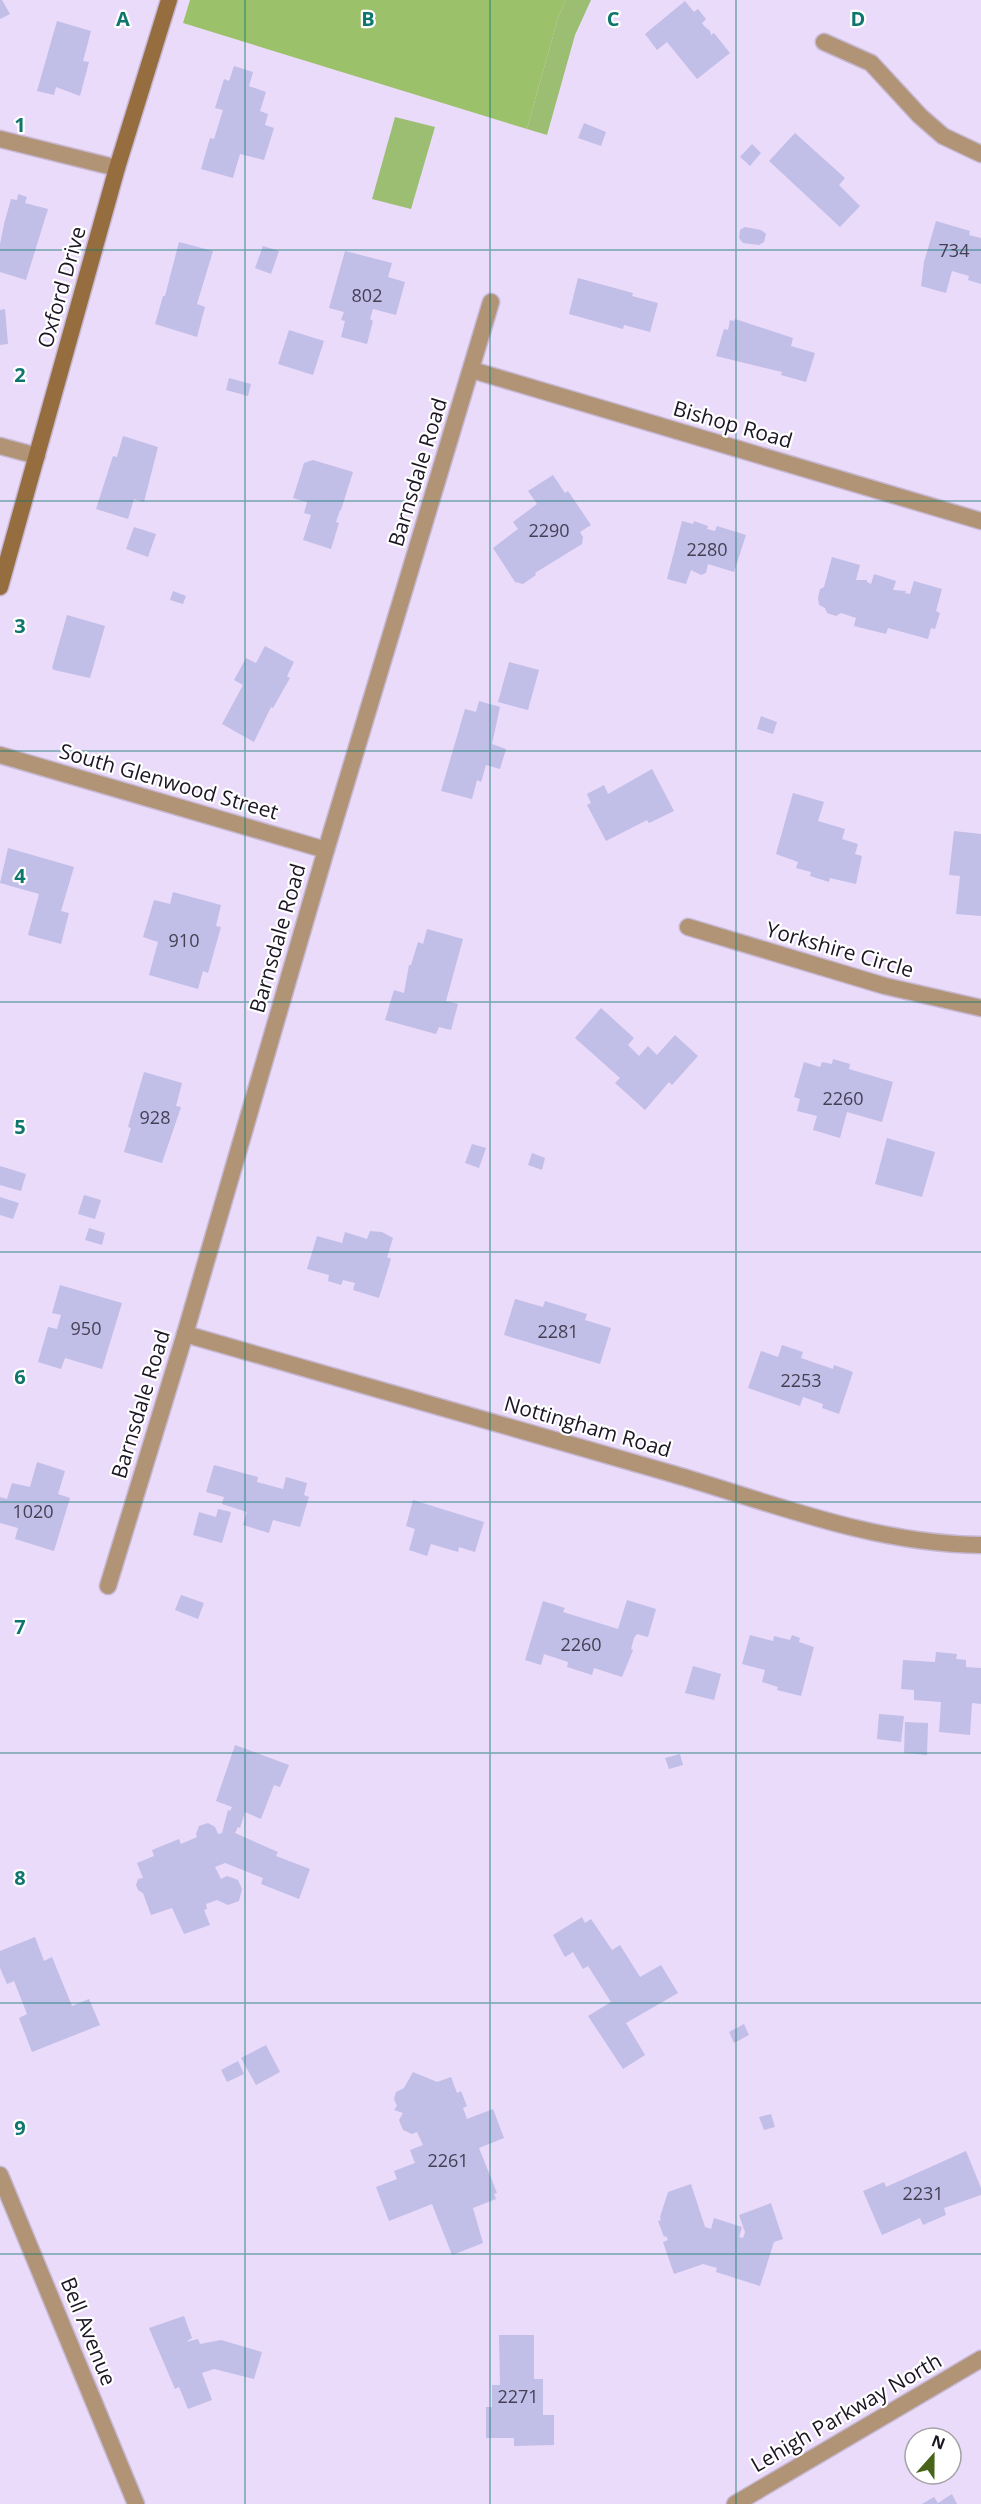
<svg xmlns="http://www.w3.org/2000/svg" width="981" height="2504" font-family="'Open Sans',sans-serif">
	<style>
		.green { fill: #9bbe72 }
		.forest { fill: #9bc16b }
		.building { fill: #c1bee7 }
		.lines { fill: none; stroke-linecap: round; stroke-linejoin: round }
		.minor-casing { stroke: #c6b7d3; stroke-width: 19 }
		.secondary-casing { stroke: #c6b7d3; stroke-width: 19 }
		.minor { stroke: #b09475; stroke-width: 16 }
		.secondary { stroke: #966d3e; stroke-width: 16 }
		.grid { fill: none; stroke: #0f766e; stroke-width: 1.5; stroke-opacity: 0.55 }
		.labels { text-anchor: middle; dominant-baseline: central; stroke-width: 4.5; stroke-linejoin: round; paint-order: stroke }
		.number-label { font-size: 18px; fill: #453f54 }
		.street-label { font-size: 21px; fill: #1c1523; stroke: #fff }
		.grid-label { font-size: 20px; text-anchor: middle; font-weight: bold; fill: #0f766e; stroke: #fff; stroke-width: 4.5; stroke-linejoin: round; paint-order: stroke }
	</style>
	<rect width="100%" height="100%" fill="#ebdbfa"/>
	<g class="green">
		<polygon points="566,0 591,0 575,35 547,135 527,129 558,18"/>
		<polygon points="395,117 435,127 411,209 372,199"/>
	</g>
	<polygon class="forest" points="190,0 566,0 558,18 527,129 183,23"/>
	<g class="building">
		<polygon points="0,0 2,0 10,14 0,19"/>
		<polygon points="685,1 694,12 698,9 706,19 702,23 704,26 710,31 711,35 714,33 730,53 697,79 667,42 657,50 645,34"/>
		<polygon points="57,21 91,31 83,61 89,62 80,96 56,87 54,95 37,91"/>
		<polygon points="234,66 253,72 249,86 266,92 260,111 268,114 265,125 274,128 264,160 240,154 233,178 201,169 210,138 214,139 223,110 215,108 224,79 229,81"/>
		<polygon points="584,123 606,132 601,146 578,138"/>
		<polygon points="795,133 845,178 839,185 860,206 840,227 769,161"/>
		<polygon points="752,144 761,153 750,166 740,157"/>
		<polygon points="18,194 27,197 25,203 48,209 26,280 0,272 0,244 4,224 11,199 17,200"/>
		<polygon points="936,221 970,231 969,235 981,238 981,284 968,280 969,276 952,271 946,293 921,286 924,262"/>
		<polygon points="745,227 761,230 766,234 764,242 759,245 743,243 739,238 740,230"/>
		<polygon points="179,242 213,251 197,304 205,307 197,337 155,324 163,296 165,296"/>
		<polygon points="263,246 279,251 271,274 255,268"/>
		<polygon points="345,251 392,263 388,277 405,282 396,315 373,309 370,319 373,321 367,344 341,337 345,321 341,320 344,312 329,308"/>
		<polygon points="578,278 633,293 632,296 658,303 650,332 624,325 623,329 569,314"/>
		<polygon points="5,309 8,344 0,345 0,310"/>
		<polygon points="735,319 793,338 791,346 815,353 806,382 781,375 782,372 716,356 724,329 728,330 730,320 734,321"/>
		<polygon points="289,330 324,341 313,375 278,364"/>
		<polygon points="229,378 251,384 248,396 226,390"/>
		<polygon points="123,436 158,447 144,502 134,499 128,519 96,509 113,456 117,457"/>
		<polygon points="313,460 353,472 341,510 340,510 336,522 339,523 331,549 303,540 311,515 304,513 307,502 293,498 304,463"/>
		<polygon points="553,475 565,493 568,491 591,525 580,532 583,537 582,544 535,573 536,575 523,584 515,582 493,548 518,529 513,522 537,504 528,491"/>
		<polygon points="682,521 693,524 694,521 708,526 707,529 715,531 717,526 746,535 734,572 708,564 706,573 701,575 691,570 686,584 667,579"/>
		<polygon points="134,527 156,534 148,557 126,549"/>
		<polygon points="832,557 860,565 856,580 867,580 867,582 871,584 874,574 896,581 893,590 906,591 905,593 910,594 914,581 942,589 936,611 940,613 935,629 931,628 928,639 888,628 886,634 854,626 856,618 841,613 836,616 827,613 825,608 819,605 818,598 820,589 824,587"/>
		<polygon points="173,591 186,596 183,604 170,600"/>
		<polygon points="67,615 105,626 90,678 54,670 52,668"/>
		<polygon points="265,646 294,662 287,676 290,678 273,708 271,707 254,742 222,724 243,685 234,680 246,658 256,663"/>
		<polygon points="509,662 539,670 528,710 498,702"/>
		<polygon points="479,701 500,707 492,744 506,749 500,769 486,765 481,782 477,780 472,799 441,791 465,709 476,712"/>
		<polygon points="761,716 777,722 773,734 757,729"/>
		<polygon points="652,769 674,811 649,823 647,820 606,841 587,805 591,803 587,794 604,785 608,794"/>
		<polygon points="793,793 824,802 818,821 845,829 842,839 858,844 855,854 862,856 856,884 830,878 829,882 810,876 811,872 796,868 798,862 776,854"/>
		<polygon points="954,831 981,834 981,916 956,914 960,876 949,875"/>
		<polygon points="8,848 74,867 61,911 69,913 61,944 28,935 39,894 0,883"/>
		<polygon points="173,892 221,905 216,926 221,927 208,973 203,971 198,989 149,975 158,942 143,937 154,900 170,904"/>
		<polygon points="427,929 463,939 446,1001 458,1004 451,1030 439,1027 436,1034 385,1020 394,990 404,993 409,965 411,965 418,942 423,944"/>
		<polygon points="601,1008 634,1038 628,1045 639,1056 648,1046 657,1055 675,1035 698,1056 672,1085 669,1082 645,1110 615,1083 620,1078 575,1038"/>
		<polygon points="833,1059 850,1064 849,1069 893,1082 882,1122 847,1112 840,1138 813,1130 817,1116 797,1111 800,1099 794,1097 804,1062 820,1067 822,1062 832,1064"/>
		<polygon points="144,1072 182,1083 176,1106 181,1107 162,1163 124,1152 131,1128 128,1127"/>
		<polygon points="887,1138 935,1152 922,1197 875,1184"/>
		<polygon points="472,1144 486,1148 479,1168 465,1163"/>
		<polygon points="532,1153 545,1158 542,1170 528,1165"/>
		<polygon points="0,1166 26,1174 21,1191 0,1185"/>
		<polygon points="84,1195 101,1200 95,1219 78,1214"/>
		<polygon points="0,1197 19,1203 13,1219 0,1215"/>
		<polygon points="89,1228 105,1233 102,1245 85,1240"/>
		<polygon points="370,1231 382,1232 393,1238 387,1257 391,1259 379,1298 353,1290 355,1283 343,1280 341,1285 328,1281 329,1275 307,1269 317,1236 342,1243 345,1232 367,1239"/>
		<polygon points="60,1285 122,1303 102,1369 65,1358 61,1369 38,1362 48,1327 57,1329 61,1315 52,1313"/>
		<polygon points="515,1299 543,1307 545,1301 587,1314 585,1320 611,1328 600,1364 504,1335"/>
		<polygon points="782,1345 803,1352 801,1358 833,1369 834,1365 853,1372 839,1414 822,1408 823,1404 803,1397 800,1406 748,1388 761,1351 778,1357"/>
		<polygon points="37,1462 65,1471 58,1494 70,1498 54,1551 15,1539 18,1528 0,1523 0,1497 7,1499 12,1483 30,1487"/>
		<polygon points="214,1465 258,1477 257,1482 283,1489 286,1477 307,1483 304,1495 309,1497 300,1527 273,1520 269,1533 243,1525 247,1512 222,1504 224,1497 206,1492"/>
		<polygon points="413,1500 484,1522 475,1552 459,1547 458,1552 431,1544 427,1556 409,1550 415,1529 406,1526"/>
		<polygon points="218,1509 231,1512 222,1543 193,1535 199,1512 216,1517"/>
		<polygon points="181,1595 204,1603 198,1619 175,1610"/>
		<polygon points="627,1600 656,1609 648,1637 637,1634 634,1638 631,1649 633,1650 622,1677 594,1668 592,1675 567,1667 568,1662 544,1654 541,1665 525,1660 543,1601 565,1608 563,1612 618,1629"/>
		<polygon points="750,1635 773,1641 774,1636 790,1640 792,1635 800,1638 799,1642 814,1647 801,1696 777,1690 778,1687 762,1682 765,1670 742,1664"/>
		<polygon points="936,1652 957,1654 956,1659 966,1660 966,1667 981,1668 981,1704 972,1703 970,1735 939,1732 941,1702 914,1700 914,1690 901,1689 903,1660 935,1662"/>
		<polygon points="693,1666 721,1674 714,1700 685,1693"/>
		<polygon points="879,1714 904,1716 901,1742 877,1739"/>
		<polygon points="905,1722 928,1723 927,1755 904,1753"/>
		<polygon points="235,1745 289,1765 280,1787 274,1785 261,1819 245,1812 240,1828 238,1827 235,1833 278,1852 276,1856 310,1869 299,1899 261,1884 263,1878 225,1863 215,1867 221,1879 227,1876 238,1880 242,1889 239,1901 228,1905 217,1900 206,1904 207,1909 204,1910 210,1925 184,1934 172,1908 151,1915 143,1893 138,1890 136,1885 138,1879 143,1878 137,1863 154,1856 152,1850 179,1839 181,1844 197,1837 196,1834 199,1826 208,1823 215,1827 218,1834 222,1833 228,1810 230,1811 232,1807 216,1801"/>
		<polygon points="680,1754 683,1765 669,1769 665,1758"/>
		<polygon points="582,1917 585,1923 591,1919 612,1950 620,1945 640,1977 661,1965 678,1993 626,2023 645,2055 623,2069 588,2016 611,2002 588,1966 583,1969 573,1952 565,1957 553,1935"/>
		<polygon points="35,1937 44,1961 52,1957 72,2006 89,1999 100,2025 32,2052 19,2018 27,2014 14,1981 7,1984 0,1968 0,1951"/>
		<polygon points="744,2024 749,2035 734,2043 729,2032"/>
		<polygon points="266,2045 280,2072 256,2085 241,2058"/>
		<polygon points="238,2061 244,2074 227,2082 221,2070"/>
		<polygon points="413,2072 437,2082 451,2077 457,2093 461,2091 467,2106 463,2108 467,2119 493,2109 504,2138 479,2148 497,2193 494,2194 496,2199 473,2208 483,2243 452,2255 432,2204 389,2221 376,2187 397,2179 394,2171 415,2163 410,2150 423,2145 417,2132 412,2134 403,2130 399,2120 403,2113 394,2110 397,2106 394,2099 396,2092 404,2088"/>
		<polygon points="771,2114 775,2127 764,2130 759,2117"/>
		<polygon points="966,2151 981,2188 981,2195 944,2208 946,2215 923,2225 920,2218 882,2235 863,2191 884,2182 886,2187"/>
		<polygon points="691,2184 705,2227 711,2229 714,2218 742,2227 739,2237 743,2238 745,2232 739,2215 771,2203 783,2239 774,2242 760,2286 716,2272 717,2268 703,2264 674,2274 663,2242 668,2240 666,2236 664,2237 658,2221 661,2220 660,2217 668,2192"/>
		<polygon points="184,2316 192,2338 186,2342 198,2339 200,2344 221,2340 262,2352 254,2379 214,2369 202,2373 212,2400 188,2409 179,2387 175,2389 149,2328"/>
		<polygon points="499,2335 534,2335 534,2379 543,2379 543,2415 554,2415 554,2445 514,2446 514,2438 486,2438 486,2407 492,2407 492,2385 500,2385"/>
		<polygon points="952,2494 957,2504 922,2504 934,2497 938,2503"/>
	</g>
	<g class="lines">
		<g class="minor-casing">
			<g id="minor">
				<polyline points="824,42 871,63 920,116 943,136 981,154"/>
				<polyline points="0,139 117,168"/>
				<polyline points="472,370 981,521"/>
				<polyline points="0,446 37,456"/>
				<polyline points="0,755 326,850"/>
				<polyline points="688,927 885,986 981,1008"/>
				<path d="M185 1334C348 1381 511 1428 673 1474 775 1504 874 1544 981 1545"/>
				<polyline points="108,1586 185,1334 326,850 491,302"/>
				<polyline points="0,2175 136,2504"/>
				<polyline points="735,2504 981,2359"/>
			</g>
		</g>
		<g class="secondary-casing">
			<polyline id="secondary" points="0,587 117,168 169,0"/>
		</g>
		<use href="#minor" class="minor"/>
		<use href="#secondary" class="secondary"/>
	</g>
	<path class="grid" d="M245 0V2504M490 0V2504M736 0V2504M0 250H981M0 501H981M0 751H981M0 1002H981M0 1252H981M0 1502H981M0 1753H981M0 2003H981M0 2254H981"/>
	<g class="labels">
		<g class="number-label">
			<text x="954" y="250">734</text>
			<text x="367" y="295">802</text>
			<text x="549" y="530">2290</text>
			<text x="707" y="549">2280</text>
			<text x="184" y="940">910</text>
			<text x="843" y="1098">2260</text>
			<text x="155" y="1117">928</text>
			<text x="86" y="1328">950</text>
			<text x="558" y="1331">2281</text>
			<text x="801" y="1380">2253</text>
			<text x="33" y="1511">1020</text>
			<text x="581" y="1644">2260</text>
			<text x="448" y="2160">2261</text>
			<text x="923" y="2193">2231</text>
			<text x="518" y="2396">2271</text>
		</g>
		<g class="street-label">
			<text transform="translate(61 287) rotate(-74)">Oxford Drive</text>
			<text transform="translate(733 424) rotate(16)">Bishop Road</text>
			<text transform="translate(417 472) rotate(-73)">Barnsdale Road</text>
			<text transform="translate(169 781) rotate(16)">South Glenwood Street</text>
			<text transform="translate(277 938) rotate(-74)">Barnsdale Road</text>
			<text transform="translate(840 949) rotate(16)">Yorkshire Circle</text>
			<text transform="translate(140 1404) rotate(-73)">Barnsdale Road</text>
			<text transform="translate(588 1426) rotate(16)">Nottingham Road</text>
			<text transform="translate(89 2331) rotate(68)">Bell Avenue</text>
			<text transform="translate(846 2412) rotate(-30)">Lehigh Parkway North</text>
		</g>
	</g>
	<g class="grid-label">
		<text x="123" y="26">A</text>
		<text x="368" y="26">B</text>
		<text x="613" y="26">C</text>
		<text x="858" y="26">D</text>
		<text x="20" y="132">1</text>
		<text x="20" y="382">2</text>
		<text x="20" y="633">3</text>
		<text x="20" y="883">4</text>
		<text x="20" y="1134">5</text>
		<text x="20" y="1384">6</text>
		<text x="20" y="1634">7</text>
		<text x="20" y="1885">8</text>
		<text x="20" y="2135">9</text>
	</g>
	<g transform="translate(933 2456) rotate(21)"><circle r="28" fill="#ffffff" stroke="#a4a1a7" stroke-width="1.5"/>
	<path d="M0-4.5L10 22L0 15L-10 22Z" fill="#476418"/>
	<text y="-9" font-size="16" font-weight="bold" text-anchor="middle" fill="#1c1523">N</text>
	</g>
</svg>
